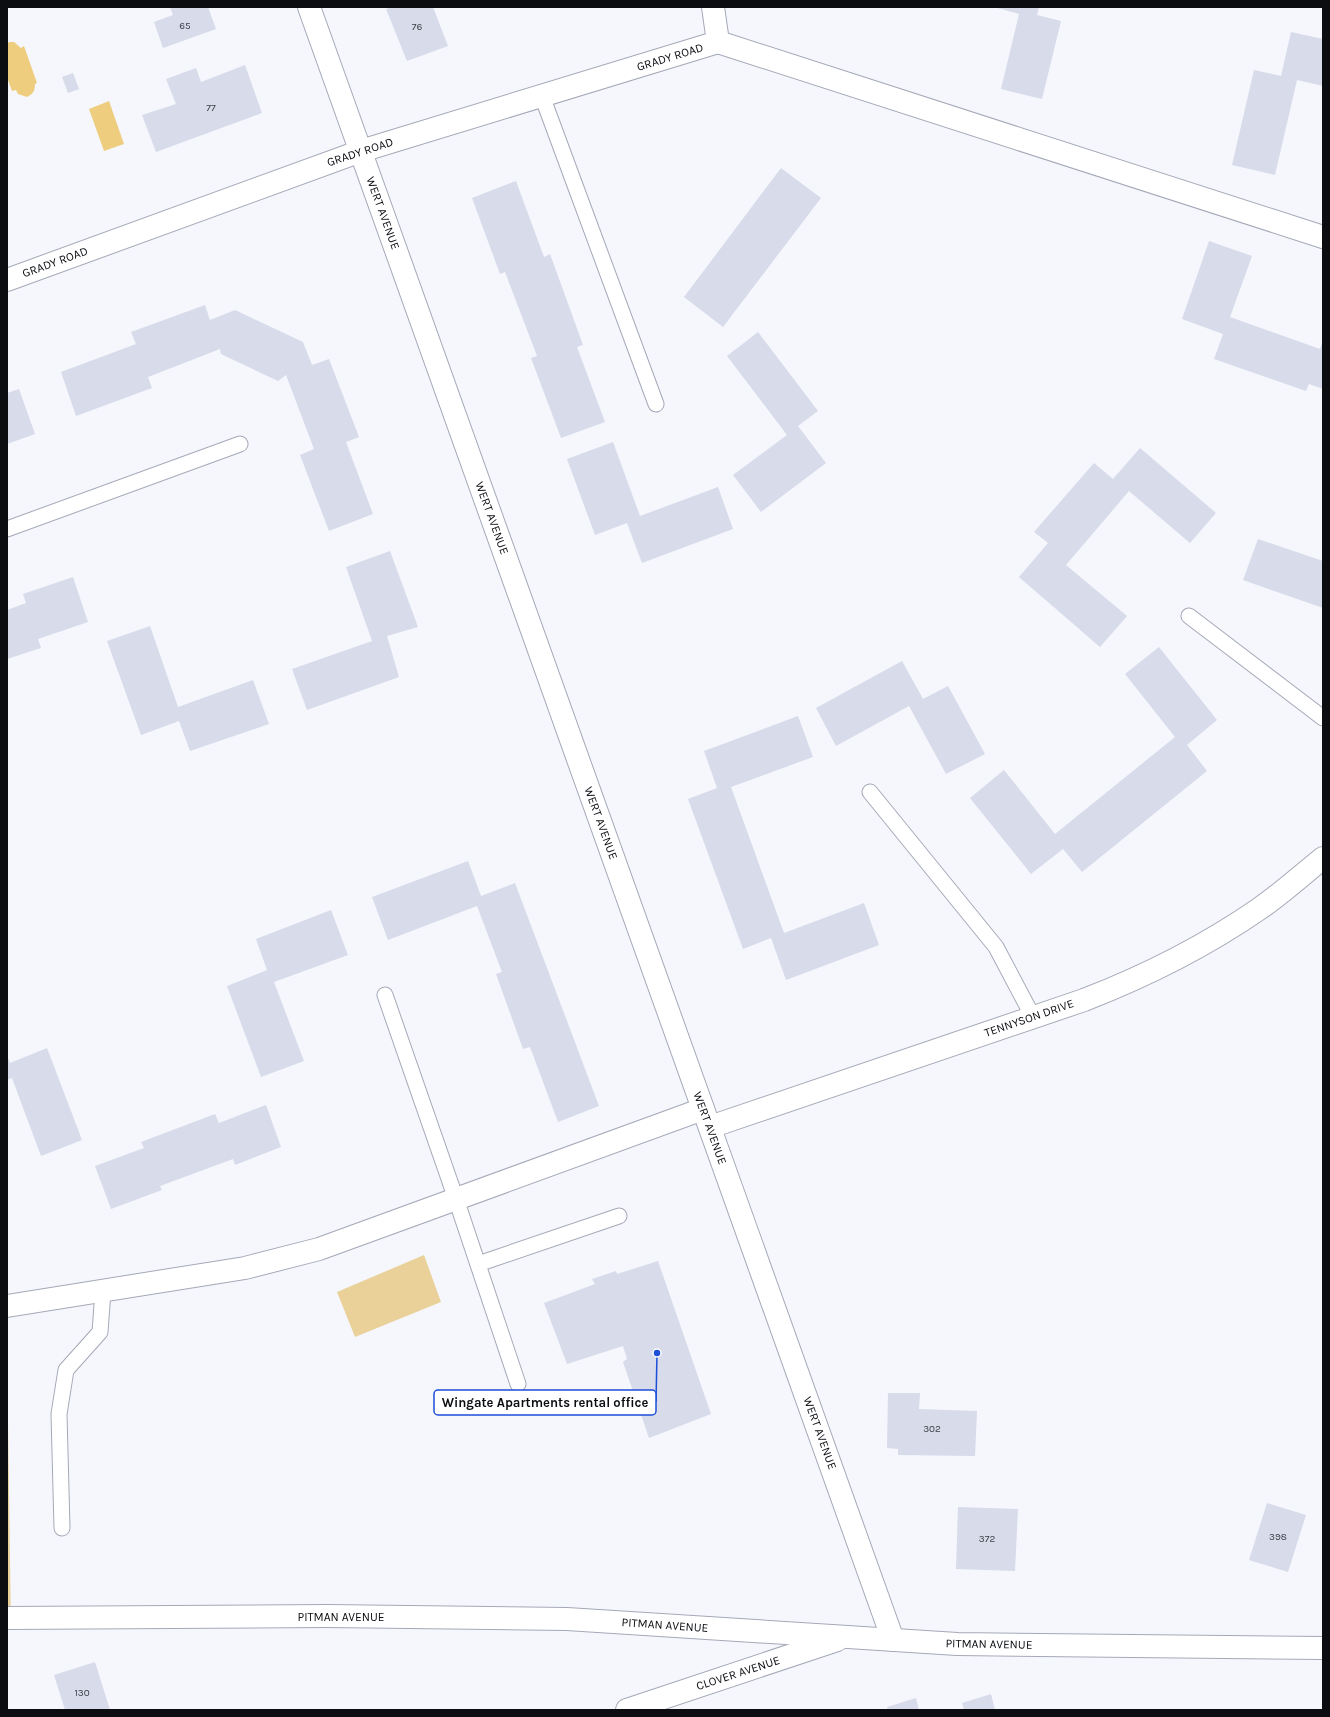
<svg xmlns="http://www.w3.org/2000/svg" width="1330" height="1717" font-family="Karla,sans-serif">
	<style>
		.green { fill: #e9d199 }
		.water { fill: #eecd7e }
		.building { fill: #d7dbea }
		.lines { fill: none; stroke-linecap: round; stroke-linejoin: round }
		.lane-casing { stroke: #a5a9b7; stroke-width: 17 }
		.street-casing { stroke: #a5a9b7; stroke-width: 24 }
		.lane { stroke: #fff; stroke-width: 15 }
		.street { stroke: #fff; stroke-width: 22 }
		.labels { text-anchor: middle; dominant-baseline: central; stroke-width: 4; stroke-linejoin: round; paint-order: stroke }
		.number-label { font-size: 10px; fill: #3e4047 }
		.street-label { font-size: 12px; fill: #0b0d11; stroke: #fff }
		.leader { fill: none; stroke: #1d4ed8; stroke-width: 1.5 }
		.callout-dot { fill: #1d4ed8; stroke: #fff; stroke-width: 1.5 }
		.callout { fill: #fff; stroke: #1d4ed8; stroke-width: 1.5 }
		.callout-label { font-size: 13px; text-anchor: middle; font-weight: bold; fill: #0b0d11 }
	</style>
	<rect width="100%" height="100%" fill="#f5f7fd"/>
	<g class="green">
		<polygon points="424,1255 441,1302 355,1337 337,1292"/>
		<polygon points="7,1351 11,1629 7,1630"/>
	</g>
	<g class="water">
		<path d="M9 42H14L21 48 24 46 37 83 35 84C35 91 33 94 27 97L18 94 16 90 12 91 7 77V44Z"/>
		<polygon points="109,101 124,144 104,151 89,109"/>
	</g>
	<g class="building">
		<polygon points="170,7 208,7 216,29 163,48 154,22 173,15"/>
		<polygon points="392,7 433,7 448,46 407,61 386,9"/>
		<polygon points="994,7 1039,7 1037,15 1061,21 1042,99 1001,89 1019,14"/>
		<polygon points="1291,32 1323,39 1323,86 1297,80 1275,175 1232,165 1254,70 1281,76"/>
		<polygon points="245,65 262,113 156,152 142,115 176,104 166,79 196,68 201,82"/>
		<polygon points="73,73 79,89 68,93 62,77"/>
		<polygon points="781,168 821,198 723,327 684,297"/>
		<polygon points="516,181 544,257 550,254 583,345 577,347 605,422 561,438 531,358 537,356 505,272 500,274 472,198"/>
		<polygon points="1209,241 1252,256 1230,317 1320,349 1323,341 1323,389 1309,384 1306,391 1214,359 1223,334 1182,319"/>
		<polygon points="205,305 210,320 235,310 303,342 312,365 329,359 359,437 346,442 373,514 329,531 300,455 314,449 286,375 278,381 221,354 220,349 148,377 152,388 76,416 61,372 136,344 131,332"/>
		<polygon points="758,332 818,411 798,426 826,463 761,512 733,475 787,435 727,356"/>
		<polygon points="19,389 35,434 7,444 7,393"/>
		<polygon points="613,442 640,516 718,487 733,529 642,563 627,523 595,535 567,459"/>
		<polygon points="1140,448 1216,513 1190,543 1129,491 1066,565 1127,616 1100,647 1019,577 1048,543 1034,532 1094,463 1113,479"/>
		<polygon points="1258,539 1323,561 1323,608 1243,580"/>
		<polygon points="390,551 418,627 387,636 399,677 307,710 292,669 372,641 346,567"/>
		<polygon points="73,577 88,622 38,639 41,648 7,659 7,610 26,603 23,594"/>
		<polygon points="150,626 178,707 253,680 269,724 190,751 179,721 141,735 107,641"/>
		<polygon points="1159,647 1217,720 1187,745 1207,771 1082,872 1063,849 1031,874 970,798 1004,770 1055,834 1175,737 1125,674"/>
		<polygon points="902,661 923,699 948,686 985,754 946,774 909,706 836,746 816,708"/>
		<polygon points="798,716 813,757 731,787 784,933 864,903 879,945 786,980 771,938 743,949 688,799 717,788 704,751"/>
		<polygon points="468,861 481,896 515,883 599,1106 558,1122 530,1047 523,1049 496,974 502,972 477,906 388,940 372,897"/>
		<polygon points="331,910 348,955 274,982 304,1061 261,1077 227,986 267,970 256,939"/>
		<polygon points="47,1048 82,1140 41,1156 12,1078 7,1080 7,1056 10,1063"/>
		<polygon points="266,1105 281,1147 235,1165 233,1159 160,1186 162,1190 111,1209 95,1166 144,1148 141,1142 215,1114 219,1123"/>
		<polygon points="658,1261 711,1414 649,1438 623,1362 627,1359 623,1346 567,1364 544,1303 595,1284 592,1279 616,1271 617,1274"/>
		<polygon points="888,1393 920,1393 919,1409 977,1411 975,1456 898,1455 898,1449 887,1448"/>
		<polygon points="1267,1503 1306,1515 1288,1572 1249,1560"/>
		<polygon points="958,1507 1018,1509 1015,1571 956,1569"/>
		<polygon points="95,1662 110,1710 65,1710 54,1675"/>
		<polygon points="991,1694 995,1710 964,1710 962,1703"/>
		<polygon points="916,1698 919,1710 888,1710 887,1707"/>
	</g>
	<g class="lines">
		<g class="lane-casing">
			<g id="lane">
				<polyline points="542,96 656,404"/>
				<polyline points="7,529 240,444"/>
				<polyline points="1189,616 1323,718"/>
				<polyline points="870,792 996,947 1033,1017"/>
				<polyline points="385,995 456,1199 518,1384"/>
				<polyline points="478,1264 619,1216"/>
				<polyline points="62,1528 59,1414 66,1370 100,1332 103,1291"/>
			</g>
		</g>
		<g class="street-casing">
			<g id="street">
				<polyline points="309,7 893,1640"/>
				<polyline points="713,7 718,42"/>
				<polyline points="718,42 1323,237"/>
				<polyline points="7,280 361,151 718,42"/>
				<path d="M710 1127 1084 1000C1146 976 1204 947 1259 909 1281 894 1302 875 1323 858"/>
				<polyline points="7,1306 245,1268 319,1249 703,1109"/>
				<polyline points="7,1618 327,1616 567,1619 957,1644 1323,1648"/>
				<polyline points="627,1710 837,1640"/>
			</g>
		</g>
		<use href="#lane" class="lane"/>
		<use href="#street" class="street"/>
	</g>
	<g class="labels">
		<g class="number-label">
			<text x="185" y="26">65</text>
			<text x="417" y="27">76</text>
			<text x="211" y="108">77</text>
			<text x="932" y="1429">302</text>
			<text x="1278" y="1537">398</text>
			<text x="987" y="1539">372</text>
			<text x="82" y="1693">130</text>
		</g>
		<g class="street-label">
			<text transform="translate(670 57) rotate(-17)">GRADY ROAD</text>
			<text transform="translate(360 152) rotate(-18)">GRADY ROAD</text>
			<text transform="translate(383 213) rotate(70)">WERT AVENUE</text>
			<text transform="translate(55 262) rotate(-20)">GRADY ROAD</text>
			<text transform="translate(492 518) rotate(70)">WERT AVENUE</text>
			<text transform="translate(601 823) rotate(70)">WERT AVENUE</text>
			<text transform="translate(1029 1018) rotate(-19)">TENNYSON DRIVE</text>
			<text transform="translate(710 1128) rotate(70)">WERT AVENUE</text>
			<text transform="translate(820 1433) rotate(70)">WERT AVENUE</text>
			<text x="341" y="1617">PITMAN AVENUE</text>
			<text transform="translate(665 1625) rotate(4)">PITMAN AVENUE</text>
			<text transform="translate(989 1644) rotate(1)">PITMAN AVENUE</text>
			<text transform="translate(738 1673) rotate(-18)">CLOVER AVENUE</text>
		</g>
	</g>
	<path class="leader" d="M657 1353L656 1402"/>
	<circle class="callout-dot" cx="657" cy="1353" r="4"/>
	<rect class="callout" x="434" y="1390" width="222" height="25" rx="4"/>
	<g class="callout-label">
		<text x="545" y="1407">Wingate Apartments rental office</text>
	</g>
	<rect width="1330" height="1717" fill="none" stroke="#0b0d11" stroke-width="16"/>
</svg>
